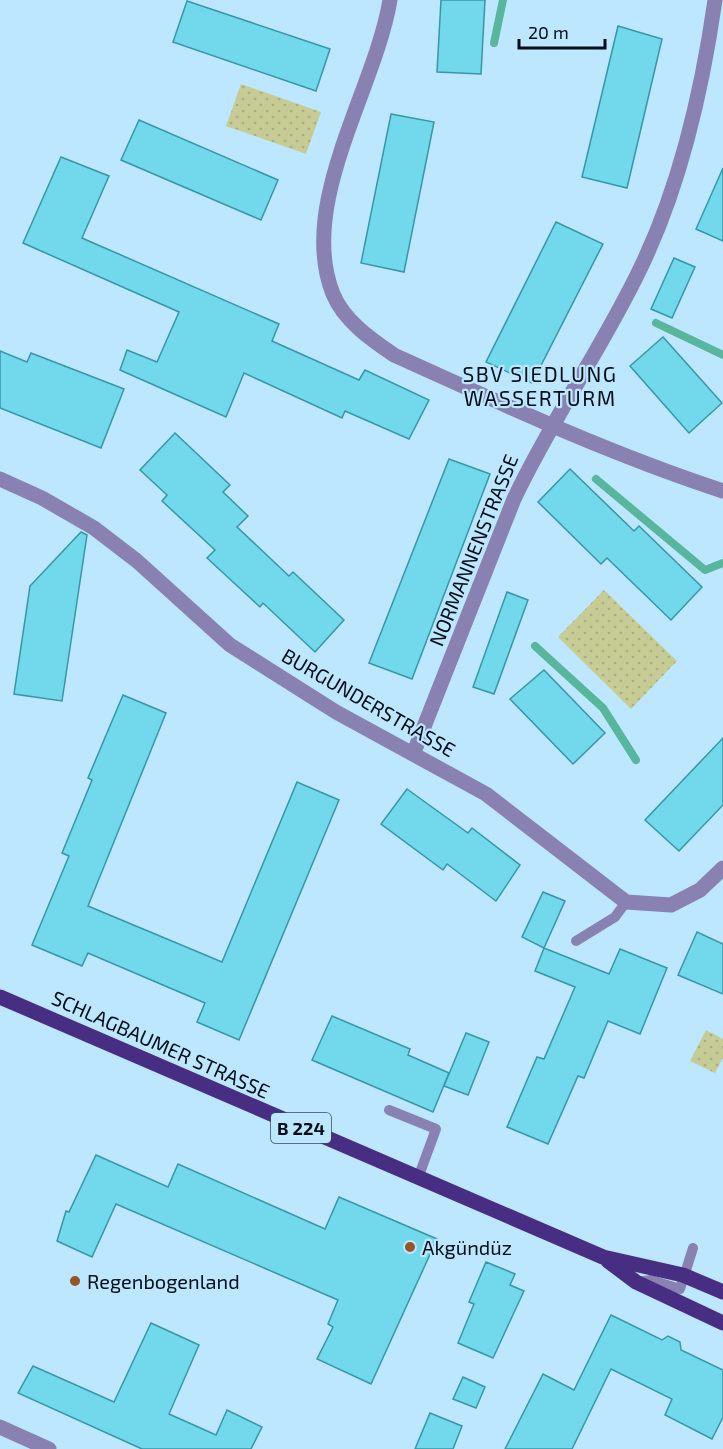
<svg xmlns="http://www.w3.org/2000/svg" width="723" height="1449" font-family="'Exo 2',sans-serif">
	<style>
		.grass { fill: url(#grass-dots) }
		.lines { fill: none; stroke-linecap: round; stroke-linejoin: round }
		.stream { stroke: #57b69b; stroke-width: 8 }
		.building { fill: #72d8ec; stroke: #3796a7; stroke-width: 1.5 }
		.lane { stroke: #8981b1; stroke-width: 10 }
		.street { stroke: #8981b1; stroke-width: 15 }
		.primary { stroke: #472e83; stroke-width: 15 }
		.poi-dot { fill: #985426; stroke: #bce7fe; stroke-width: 2 }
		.labels { text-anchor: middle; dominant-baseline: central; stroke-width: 4.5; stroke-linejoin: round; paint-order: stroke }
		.shield { fill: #bce7fe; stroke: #384e5d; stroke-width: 1.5 }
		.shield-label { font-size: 18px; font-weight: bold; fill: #000d18 }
		.street-label { font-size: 20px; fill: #000d18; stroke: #bce7fe }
		.poi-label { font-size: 20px; fill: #000d18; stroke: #bce7fe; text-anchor: start }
		.neighbourhood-label { font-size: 21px; letter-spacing: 1.5px; fill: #000d18; stroke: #bce7fe }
	</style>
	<defs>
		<pattern id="grass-dots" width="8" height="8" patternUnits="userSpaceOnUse" patternTransform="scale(1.5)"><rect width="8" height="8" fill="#c7cc95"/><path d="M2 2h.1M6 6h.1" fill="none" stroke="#a9ae80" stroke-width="1.8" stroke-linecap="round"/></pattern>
	</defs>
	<rect width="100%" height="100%" fill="#bce7fe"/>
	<g class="grass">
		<polygon points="241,84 321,112 306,154 226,126"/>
		<polygon points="604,590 677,661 631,709 558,637"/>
		<polygon points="706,1030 723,1039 723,1058 715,1073 690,1061"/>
	</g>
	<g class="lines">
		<g class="stream">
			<polyline points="494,43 503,0"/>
			<polyline points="656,323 723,355"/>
			<polyline points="596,479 705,570 723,563"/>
			<polyline points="535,646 603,708 636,760"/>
		</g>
	</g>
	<g class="building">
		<polygon points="441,0 485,0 481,74 437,72"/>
		<polygon points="187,1 330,49 316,91 173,42"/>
		<polygon points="618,26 662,39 627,188 582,177"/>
		<polygon points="391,114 434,122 404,272 361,263"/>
		<polygon points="139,120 278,180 261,220 121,160"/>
		<polygon points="61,157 109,176 82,238 279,324 272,341 359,380 365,370 429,400 409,439 345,411 342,418 244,373 226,417 120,370 127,350 157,362 179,312 23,243"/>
		<polygon points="723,168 723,241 696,229"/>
		<polygon points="556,222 603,244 532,383 486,362"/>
		<polygon points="674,258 695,267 672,318 651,309"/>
		<polygon points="663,337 722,403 689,433 630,366"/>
		<polygon points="0,351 27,362 31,353 124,389 101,448 0,408"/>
		<polygon points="175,433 230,485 223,492 248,516 237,527 289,576 293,572 344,620 315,652 263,603 260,607 207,558 215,550 162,501 167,495 140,470"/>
		<polygon points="449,459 490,474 412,679 369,663"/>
		<polygon points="570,469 634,531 639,526 702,587 671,620 607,558 601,564 538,502"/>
		<polygon points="81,532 87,535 62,701 14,694 30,586"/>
		<polygon points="507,592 528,600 494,694 473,687"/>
		<polygon points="544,670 605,733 573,764 510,699"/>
		<polygon points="123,695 166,713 88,906 222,962 297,782 339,800 239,1040 197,1022 205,1003 88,953 82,966 32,945 69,856 62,853 92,780 88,778"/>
		<polygon points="723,738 723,805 679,851 645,820"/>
		<polygon points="407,789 468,833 472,828 520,865 496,901 447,864 443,870 381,824"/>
		<polygon points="543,892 565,901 544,948 522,937"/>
		<polygon points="697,932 723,944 723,994 678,975"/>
		<polygon points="544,948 609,974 620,949 667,968 640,1034 608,1021 584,1078 578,1076 548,1144 507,1127 537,1057 544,1059 575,987 535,971"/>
		<polygon points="332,1016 410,1049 408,1055 449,1073 433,1112 312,1060"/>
		<polygon points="466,1033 489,1042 468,1095 444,1086"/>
		<polygon points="96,1155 168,1187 178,1164 325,1229 339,1197 437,1239 371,1384 317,1359 333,1327 328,1324 338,1300 116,1204 92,1257 57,1241 66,1211 69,1212"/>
		<polygon points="486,1262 515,1274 510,1285 524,1291 493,1358 458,1343 474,1304 469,1302"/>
		<polygon points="611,1315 662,1340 668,1336 680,1342 681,1350 723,1370 723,1417 712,1439 665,1415 672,1399 611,1369 572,1449 505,1449 543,1374 574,1390"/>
		<polygon points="151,1323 199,1345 169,1414 216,1435 227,1410 262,1427 251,1449 142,1449 18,1393 33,1366 114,1402"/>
		<polygon points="463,1377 485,1387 476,1408 453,1399"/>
		<polygon points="430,1413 462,1426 453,1449 415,1449"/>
	</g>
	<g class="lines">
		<g class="lane">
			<polyline points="576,941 615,917 626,902"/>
			<polyline points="389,1110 436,1129 418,1178"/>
			<polyline points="638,1282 651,1280 680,1289 693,1248"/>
		</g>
		<g class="street">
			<path d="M390 0C375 90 297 204 333 294 344 321 372 340 394 355 502 404 610 454 723 491"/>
			<polyline points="0,479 42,498 94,528 137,561 230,645 336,712 486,794 626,902 671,905 700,890 723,868"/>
			<path d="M414 752 514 499C551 420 603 347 641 267 681 184 702 91 715 0"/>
			<polyline points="0,1427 49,1449"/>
		</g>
		<g class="primary">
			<polyline points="0,997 603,1257 683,1275 723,1292"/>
			<polyline points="608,1261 636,1282 723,1323"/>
		</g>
	</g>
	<g class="poi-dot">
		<circle cx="410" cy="1247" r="6"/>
		<circle cx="75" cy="1281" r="6"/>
	</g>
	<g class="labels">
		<rect class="shield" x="271" y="1113" width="60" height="30" rx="4.5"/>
		<g class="shield-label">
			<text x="301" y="1128">B 224</text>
		</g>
		<g class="street-label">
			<text transform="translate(473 550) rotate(-68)">NORMANNENSTRASSE</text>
			<text transform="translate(369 702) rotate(30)">BURGUNDERSTRASSE</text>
			<text transform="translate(161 1044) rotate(24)">SCHLAGBAUMER STRASSE</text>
		</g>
		<g class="poi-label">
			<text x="422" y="1247">Akgündüz</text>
			<text x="87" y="1281">Regenbogenland</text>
		</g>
		<g class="neighbourhood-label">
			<text x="540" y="373">SBV SIEDLUNG<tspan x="540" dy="24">WASSERTURM</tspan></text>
		</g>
	</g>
	<path d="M519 39v9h86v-9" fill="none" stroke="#000d18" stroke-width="3"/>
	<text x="528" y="39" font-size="18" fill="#000d18" stroke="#bce7fe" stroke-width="4.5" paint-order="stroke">20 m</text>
</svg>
